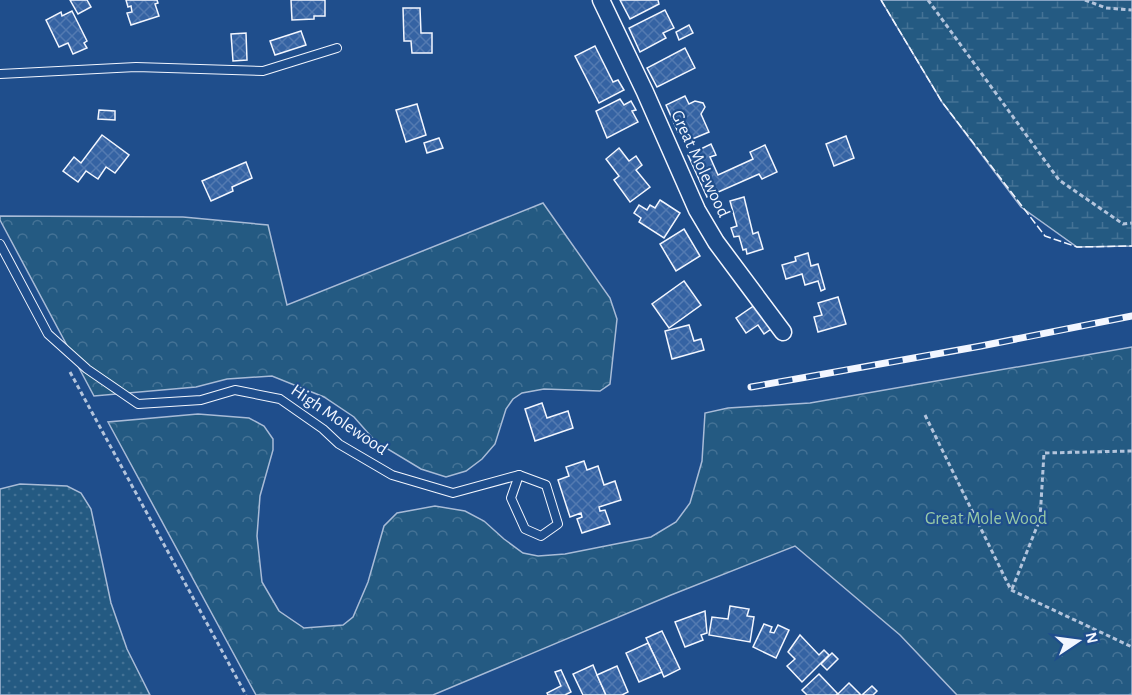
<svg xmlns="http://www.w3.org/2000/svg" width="1132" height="695" font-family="'Alegreya Sans',sans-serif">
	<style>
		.grass { fill: url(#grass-dots); stroke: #a8bbd7; stroke-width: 1.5 }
		.forest { fill: url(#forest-crowns); stroke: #a8bbd7; stroke-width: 1.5 }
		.wetland { fill: url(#wetland-marsh); stroke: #a8bbd7; stroke-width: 1.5 }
		.building { fill: url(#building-cross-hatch); stroke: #f2f6ff; stroke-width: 1.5 }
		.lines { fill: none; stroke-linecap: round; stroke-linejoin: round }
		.service-casing { stroke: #f2f6ff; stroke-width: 10 }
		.minor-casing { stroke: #f2f6ff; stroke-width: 19 }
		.path { stroke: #b3c4dc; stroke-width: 3; stroke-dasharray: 4.5 3; stroke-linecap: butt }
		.service { stroke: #1f4e8c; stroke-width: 8 }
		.minor { stroke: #1f4e8c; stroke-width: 16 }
		.rail-casing { stroke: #f2f6ff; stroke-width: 7 }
		.rail { stroke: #1f4e8c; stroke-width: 4.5; stroke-dasharray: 14; stroke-linecap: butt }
		.fence { stroke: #f2f6ff; stroke-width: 1.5; stroke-dasharray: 8 3; stroke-linecap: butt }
		.labels { text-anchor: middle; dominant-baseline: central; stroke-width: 4.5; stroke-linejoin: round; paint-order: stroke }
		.street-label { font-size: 18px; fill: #f2f6ff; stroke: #1f4e8c }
		.park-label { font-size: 18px; fill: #97c8a6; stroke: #1f4e8c }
	</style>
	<defs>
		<pattern id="grass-dots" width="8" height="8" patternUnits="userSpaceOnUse" patternTransform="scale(1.5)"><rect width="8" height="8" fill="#245a82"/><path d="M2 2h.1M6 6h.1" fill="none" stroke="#447295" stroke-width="1.8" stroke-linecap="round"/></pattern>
		<pattern id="forest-crowns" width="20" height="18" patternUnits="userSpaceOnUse" patternTransform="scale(1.5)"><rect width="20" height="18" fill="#245a82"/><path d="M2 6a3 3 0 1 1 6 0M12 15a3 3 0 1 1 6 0" fill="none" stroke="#447295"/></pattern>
		<pattern id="wetland-marsh" width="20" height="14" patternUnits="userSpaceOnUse" patternTransform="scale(1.5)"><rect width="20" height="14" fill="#245a82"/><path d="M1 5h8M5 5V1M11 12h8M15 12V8" fill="none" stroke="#447295"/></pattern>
		<pattern id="building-cross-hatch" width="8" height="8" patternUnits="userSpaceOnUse" patternTransform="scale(1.5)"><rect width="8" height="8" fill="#3563a3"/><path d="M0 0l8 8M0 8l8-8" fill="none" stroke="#537ab1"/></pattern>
	</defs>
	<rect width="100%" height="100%" fill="#1f4e8c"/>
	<polygon class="grass" points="20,484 67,486 81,493 91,509 111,603 127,649 150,695 0,695 0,489"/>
	<g class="forest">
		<polygon points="543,203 610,298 617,319 610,384 600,391 544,389 522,393 513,399 506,409 495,444 482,459 466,471 446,477 421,469 376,442 354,417 324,397 272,376 227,379 196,387 94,396 0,220 0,216 183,217 268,225 287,305"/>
		<polygon points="1132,347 1132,695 957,695 900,635 795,546 671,595 433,695 256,695 108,422 198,414 249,418 264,426 273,439 273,450 260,496 257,536 262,582 279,611 304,628 343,625 353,617 368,582 384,526 397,513 435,506 465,511 484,521 504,539 523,553 538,556 565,554 651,537 676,522 690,503 702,461 705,413 728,408 810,403"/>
	</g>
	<polygon class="wetland" points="881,0 1132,0 1132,246 1077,247 1021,207 942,102"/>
	<g class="building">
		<polygon points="70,0 87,0 91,7 78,14"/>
		<polygon points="126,0 157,0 158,3 155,4 159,16 131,25 127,13 132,12 131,6 128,7"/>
		<polygon points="291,0 325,0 325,16 314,16 314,19 292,20"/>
		<polygon points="620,0 658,0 659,4 630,19"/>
		<polygon points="403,8 420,8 421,33 432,33 432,53 412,53 411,41 404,41"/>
		<polygon points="665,10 674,28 663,33 666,38 640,52 629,28"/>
		<polygon points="72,11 87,41 84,43 87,48 73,54 68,43 59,47 46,20 61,12 62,16"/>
		<polygon points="689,25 693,33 679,40 676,32"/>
		<polygon points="301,31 306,45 275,55 270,41"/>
		<polygon points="246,33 247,60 233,61 231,34"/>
		<polygon points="595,46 613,82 618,80 624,90 599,103 575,56"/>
		<polygon points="685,48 695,68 657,87 647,68"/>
		<polygon points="685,96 689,104 695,101 703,103 705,107 701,114 709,132 690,140 685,129 678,132 666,105"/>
		<polygon points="620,99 624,105 631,101 636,110 632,111 638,122 607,138 596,111"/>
		<polygon points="417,104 426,135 406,142 396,110"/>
		<polygon points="99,110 115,111 115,120 98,119"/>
		<polygon points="102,135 129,155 115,173 106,167 98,179 86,171 78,182 63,171 74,157 81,163"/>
		<polygon points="846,136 854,158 834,166 826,144"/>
		<polygon points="439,138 443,148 427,153 424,143"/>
		<polygon points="711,144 716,155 710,157 718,175 753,159 750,152 765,145 777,172 762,179 759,174 707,197 688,155"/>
		<polygon points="619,148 629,161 636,156 642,165 636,170 650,187 630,202 614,180 619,176 606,159"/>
		<polygon points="246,162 252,178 232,187 233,191 211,201 202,181"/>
		<polygon points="744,197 753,234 758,232 763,249 747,254 746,249 743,250 739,236 734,237 731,228 737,226 730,201"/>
		<polygon points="660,200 680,213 664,238 639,222 641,218 634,213 639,205 647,210 650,205 655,208"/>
		<polygon points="684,229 700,256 676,271 660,244"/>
		<polygon points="808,253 811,266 818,264 825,289 821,291 818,281 805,285 802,274 786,279 782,265 796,261 795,257"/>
		<polygon points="684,281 701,305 669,328 652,304"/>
		<polygon points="838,297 846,324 818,332 814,317 822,315 818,303"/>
		<polygon points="755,305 771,329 764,334 758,325 746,333 736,318"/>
		<polygon points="689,325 694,341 701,339 704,350 672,359 665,331"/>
		<polygon points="542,403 547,418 568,411 573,428 535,441 525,409"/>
		<polygon points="584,461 587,470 598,466 604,485 615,481 621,500 599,507 600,511 605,510 610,524 582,533 577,519 582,517 581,513 570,517 558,480 569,476 566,467"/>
		<polygon points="730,606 749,609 747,616 754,617 750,642 709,635 712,617 728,619"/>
		<polygon points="705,611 707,633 701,635 703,640 685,647 675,622"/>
		<polygon points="764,624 772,627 770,632 774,633 778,625 789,630 776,658 753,647"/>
		<polygon points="662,631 680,669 664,677 646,638"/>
		<polygon points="800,635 819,655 824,650 829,655 802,682 787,666 795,659 788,652"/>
		<polygon points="648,643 662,672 639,682 626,653"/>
		<polygon points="832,653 838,659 827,670 821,664"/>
		<polygon points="593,665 597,675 606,695 583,695 573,674"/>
		<polygon points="617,666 628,692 622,695 606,695 597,675"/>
		<polygon points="561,670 571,692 565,695 548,695 547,693 561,686 555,672"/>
		<polygon points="819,674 838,694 836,695 807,695 802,690"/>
		<polygon points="849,683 861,695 836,695 838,694"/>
		<polygon points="872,686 877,691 873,695 862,695"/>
	</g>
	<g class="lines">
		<g class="service-casing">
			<g id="service">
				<polyline points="0,74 136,67 263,71 337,48"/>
				<polyline points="0,244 48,334 87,369 138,404 201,400 235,390 280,399 323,429 339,444 392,475 453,493 519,475"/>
				<polygon points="519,475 546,485 558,524 541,536 525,529 511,498"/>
			</g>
		</g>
		<g class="minor-casing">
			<polyline id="minor" points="601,0 645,92 697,210 716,242 783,332"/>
		</g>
		<g class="path">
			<polyline points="928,0 1059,180 1123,224 1132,223"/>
			<polyline points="1085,0 1106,8 1132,10"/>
			<polyline points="70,372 246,695"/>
			<polyline points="925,415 1011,590 1132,647"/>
			<polyline points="1012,589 1040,519 1044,453 1132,451"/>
		</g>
		<use href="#service" class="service"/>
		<use href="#minor" class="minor"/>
		<g class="rail-casing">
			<polyline id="rail" points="751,387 981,346 1132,316"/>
		</g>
		<use href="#rail" class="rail"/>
		<polyline class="fence" points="881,0 942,102 1045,236 1077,247 1132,246"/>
	</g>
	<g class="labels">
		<g class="street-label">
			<text transform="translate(700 164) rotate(65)">Great Molewood</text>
			<text transform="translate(339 420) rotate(34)">High Molewood</text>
		</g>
		<g class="park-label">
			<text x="986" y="519">Great Mole Wood</text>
		</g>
	</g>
	<g transform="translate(1078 641) rotate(77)" stroke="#1f4e8c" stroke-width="4.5" paint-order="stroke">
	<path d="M0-4.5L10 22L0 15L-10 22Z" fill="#f2f6ff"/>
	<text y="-9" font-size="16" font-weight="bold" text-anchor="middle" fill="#f2f6ff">N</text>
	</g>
</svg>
